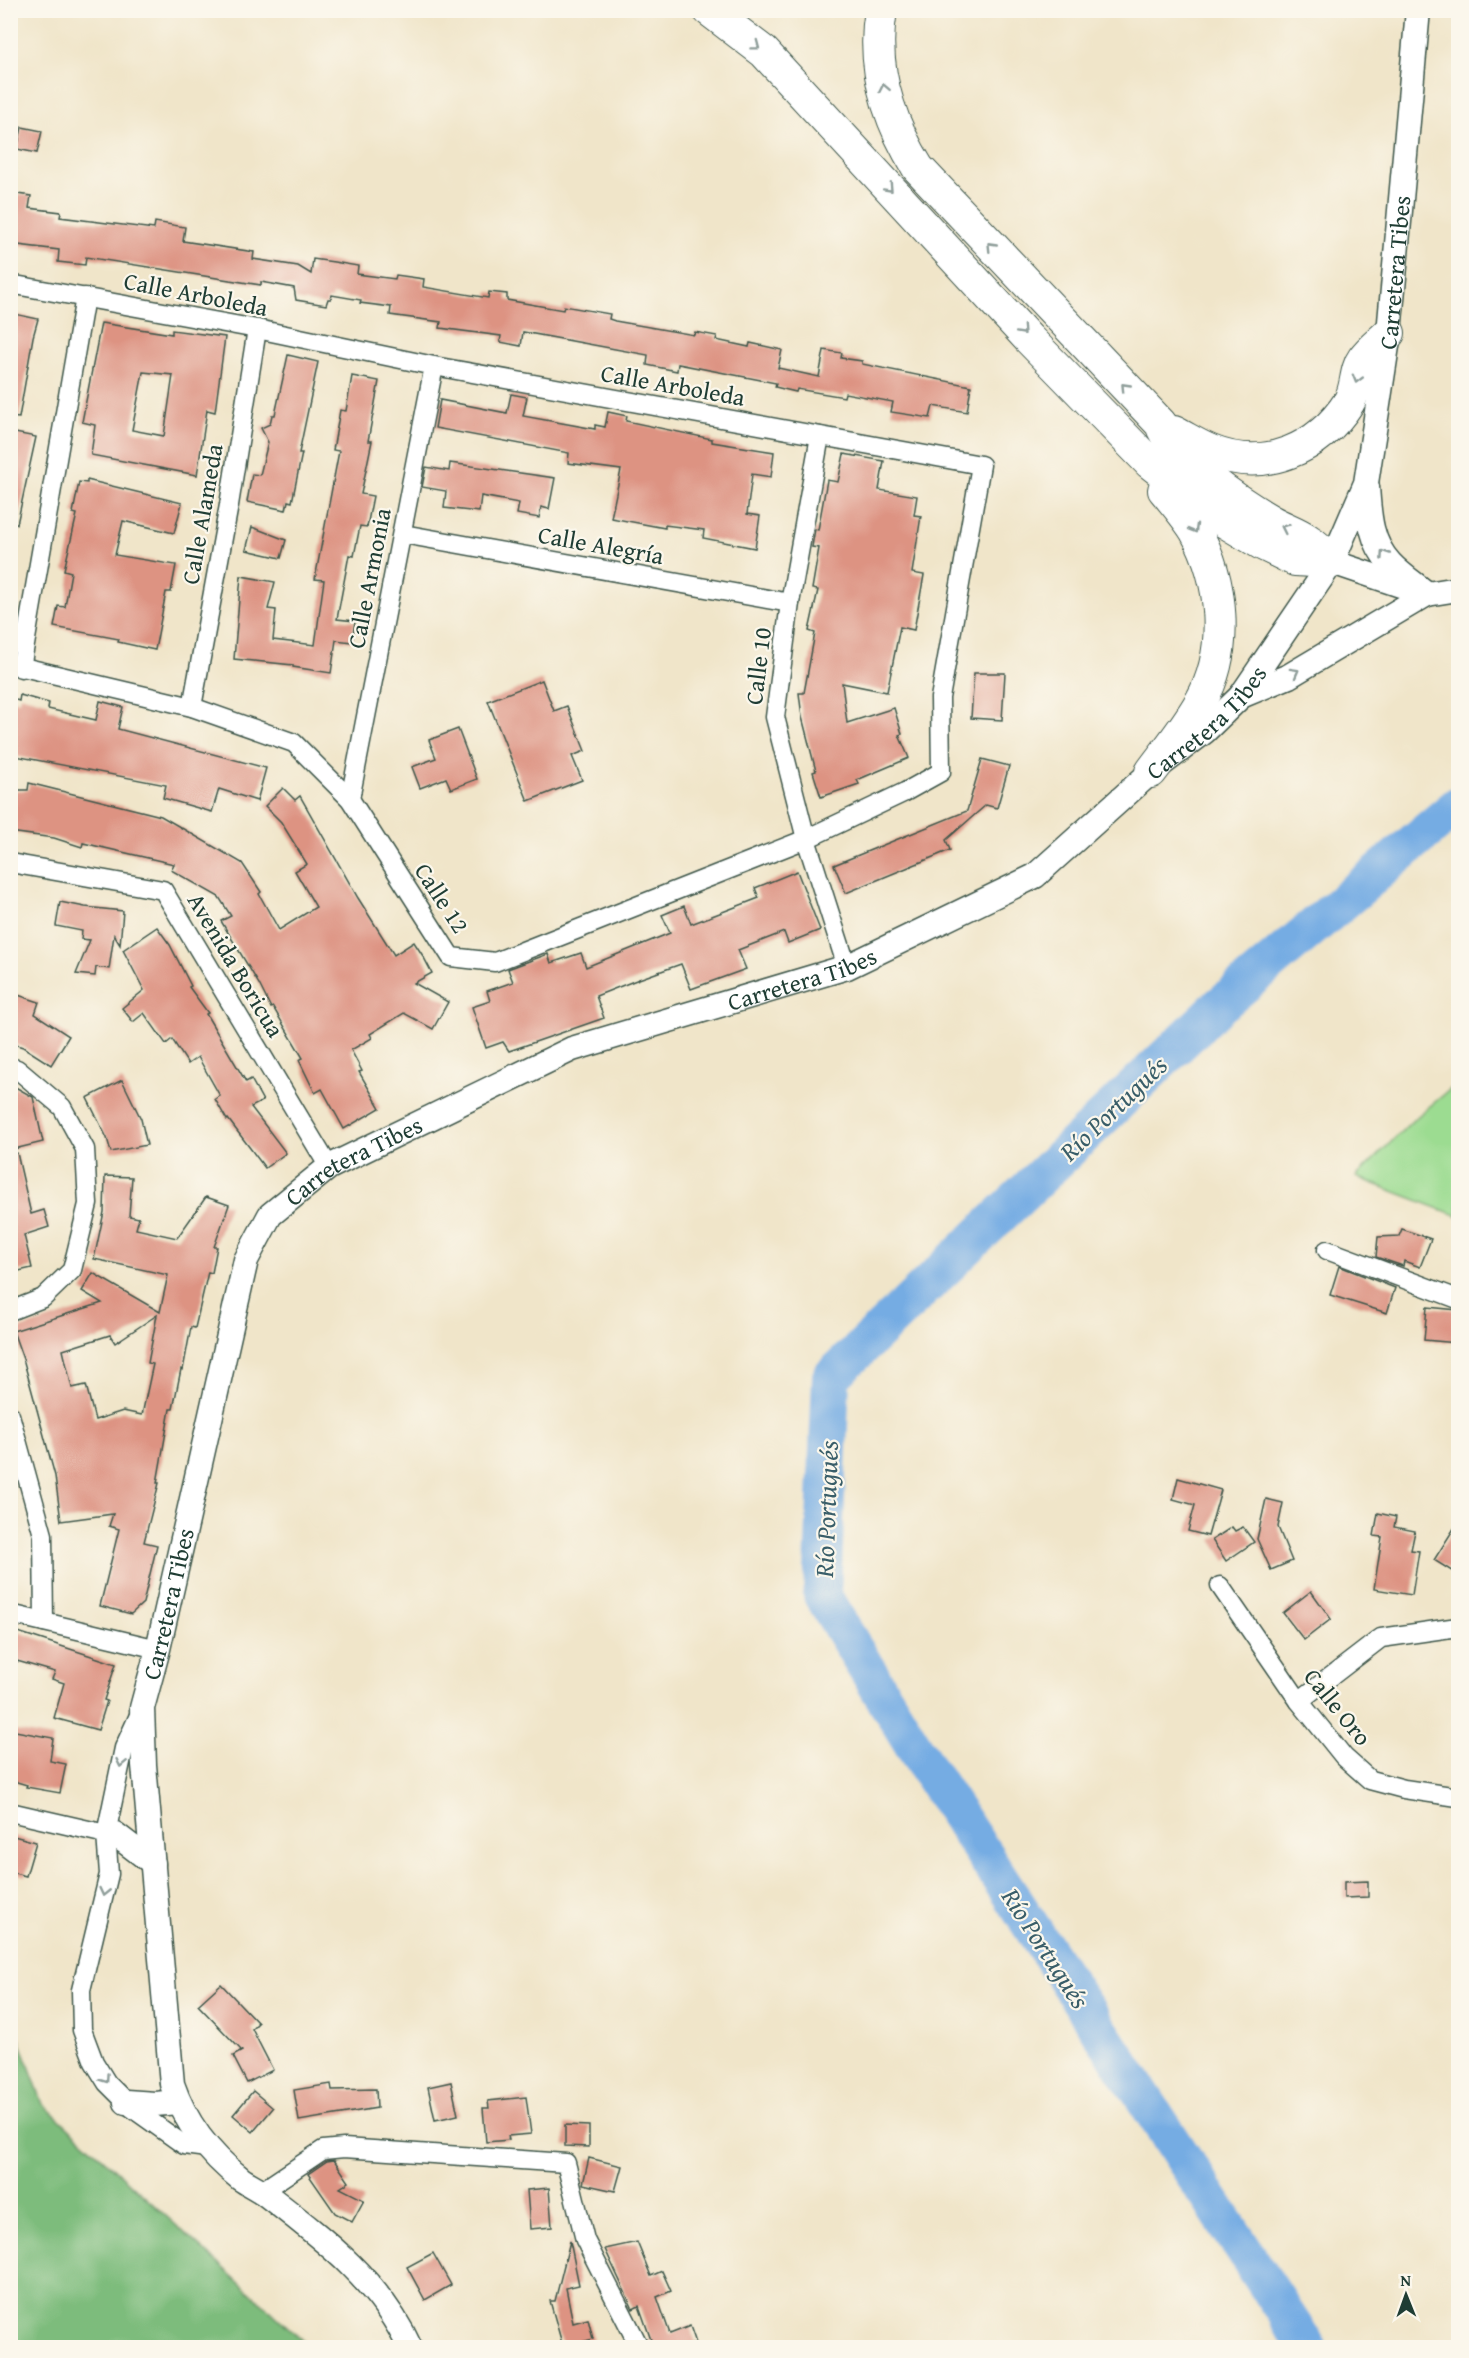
<svg xmlns="http://www.w3.org/2000/svg" width="1469" height="2358" font-family="'Gentium Book Plus',serif">
	<style>
		.green { fill: #9cdc91; stroke: #5e8c62; stroke-width: 1.5 }
		.forest { fill: #7dbc7b; stroke: #4e7c58; stroke-width: 1.5 }
		.lines { fill: none; stroke-linecap: round; stroke-linejoin: round }
		.river { stroke: #74ace3; stroke-width: 38 }
		.building { fill: #dd9382; fill-rule: evenodd }
		.street-casing { stroke: #3e564a; stroke-width: 21 }
		.secondary-casing { stroke: #3e564a; stroke-width: 27 }
		.highway-casing { stroke: #3e564a; stroke-width: 34 }
		.street { stroke: #fff; stroke-width: 18 }
		.secondary { stroke: #fff; stroke-width: 24 }
		.highway { stroke: #fff; stroke-width: 32 }
		.oneway { stroke: #8f9e9a }
		.labels { text-anchor: middle; dominant-baseline: central; stroke-width: 4.5; stroke-linejoin: round; paint-order: stroke }
		.street-label { font-size: 24px; fill: #1f3d34; stroke: #fbf7ec }
		.water-label { font-size: 26px; font-style: italic; fill: #395e69; stroke: #fbf7ec }
	</style>
	<rect width="100%" height="100%" fill="#fbf7ec"/>
	<filter id="ink" filterUnits="userSpaceOnUse"><feTurbulence type="fractalNoise" baseFrequency=".0167" numOctaves="2"/><feDisplacementMap in="SourceGraphic" scale="12" xChannelSelector="R" yChannelSelector="G"/><feConvolveMatrix kernelMatrix="1 2 1 2 8 2 1 2 1" color-interpolation-filters="sRGB"/></filter>
	<filter id="wash" filterUnits="userSpaceOnUse"><feTurbulence type="fractalNoise" baseFrequency=".008" numOctaves="4" result="noise"/><feDisplacementMap in="SourceGraphic" scale="24" xChannelSelector="R" yChannelSelector="G"/><feGaussianBlur stdDeviation="1.35" result="paint"/><feColorMatrix in="noise" values="0 0 0 0 0 0 0 0 0 0 0 0 0 0 0 0 0 1.4 0 .05"/><feComposite in="paint" operator="in"/></filter>
	<g filter="url(#wash)">
		<rect width="100%" height="100%" fill="#f0e5c9"/>
		<polygon class="green" points="1458,1083 1458,1216 1356,1177 1413,1120"/>
		<polygon class="forest" points="11,2016 43,2104 310,2347 11,2347"/>
		<g class="lines">
			<polyline class="river" points="1308,2348 922,1760 822,1595 831,1377 1218,1007 1458,805"/>
		</g>
		<g id="blocks">
			<g class="building">
				<polygon points="22,127 42,131 37,153 17,149"/>
				<polygon points="10,193 31,196 29,208 61,212 60,217 154,229 155,222 185,227 183,241 254,252 253,259 298,266 311,274 313,259 334,262 358,266 357,274 395,279 396,275 424,279 423,287 488,298 489,292 507,294 507,300 563,310 564,306 610,314 609,319 615,321 694,335 695,332 717,336 716,340 749,347 750,343 782,350 778,368 819,377 824,350 842,353 841,358 862,361 862,364 971,386 967,412 933,406 930,418 891,412 893,402 845,393 844,397 797,389 796,392 775,387 776,383 678,364 677,371 647,365 648,355 523,332 521,346 500,342 501,336 440,328 441,322 390,315 391,307 360,303 361,300 332,295 331,299 328,299 326,305 296,300 294,288 261,282 261,285 86,257 85,265 58,262 59,250 10,244"/>
				<polygon points="10,313 38,319 33,337 19,418 10,417"/>
				<path d="M101 323 172 334V330L225 337 215 412 207 410 197 475 91 455 95 425 82 422ZM143 372 173 375 164 436 132 430Z"/>
				<polygon points="288,355 318,362 299,453 302,453 292,502 288,501 286,510 247,502 252,474 260,475 268,442 261,428 270,424 272,415 275,415"/>
				<polygon points="352,376 379,381 368,441 372,441 361,494 373,496 367,527 360,526 354,556 349,555 337,619 355,621 352,642 336,640 331,673 293,667 293,665 234,659 241,576 275,582 268,609 276,610 273,640 315,645 324,580 315,579 339,451 333,450 340,410 346,411"/>
				<polygon points="511,394 527,397 523,416 595,429 595,425 605,427 608,412 627,416 626,421 712,439 712,442 774,452 771,477 752,474 747,514 760,516 755,548 703,538 704,530 665,525 665,528 611,518 621,470 568,463 569,453 435,428 440,400 507,413"/>
				<polygon points="10,432 36,437 17,524 10,524"/>
				<polygon points="844,454 884,461 879,490 917,496 914,515 921,516 912,573 924,575 914,630 900,627 887,692 842,683 847,723 894,708 902,734 899,735 909,758 857,780 859,784 821,797 813,772 816,771 802,717 799,693 804,693 815,633 809,631 818,590 812,589 819,548 812,547 815,529 818,530 827,480 838,482"/>
				<polygon points="450,463 555,478 549,509 541,507 539,518 517,514 519,503 481,496 479,512 444,508 446,491 422,487 426,467 449,471"/>
				<polygon points="87,480 182,503 174,533 123,521 115,555 176,565 171,592 166,592 155,650 118,642 119,639 54,627 58,606 65,607 71,572 64,570 77,514 73,513 79,482 87,483"/>
				<polygon points="252,527 286,540 281,558 246,550"/>
				<polygon points="974,673 1005,673 1002,720 971,718"/>
				<polygon points="542,680 554,711 567,706 585,751 572,756 582,780 528,801 488,701"/>
				<polygon points="20,695 49,703 48,709 96,720 100,701 123,707 118,729 266,768 257,801 219,789 212,812 163,798 166,785 10,755 10,698 19,701"/>
				<polygon points="458,729 477,779 451,789 446,778 420,788 412,767 436,758 429,740"/>
				<polygon points="982,759 1009,766 997,808 986,805 946,840 950,850 846,893 834,865 967,811"/>
				<polygon points="29,783 161,816 242,863 261,892 259,894 279,930 316,907 295,871 307,864 281,822 265,806 283,788 295,800 300,796 358,898 394,955 414,942 423,956 432,973 414,983 448,1002 433,1029 404,1013 370,1034 372,1038 351,1050 362,1071 359,1072 380,1108 344,1129 322,1089 315,1093 299,1060 303,1058 273,1007 271,1008 259,984 221,921 231,916 219,897 171,870 174,864 83,843 82,847 54,838 10,832 10,790 28,790"/>
				<polygon points="797,871 820,930 788,943 784,932 738,950 746,969 691,989 681,964 639,979 596,996 604,1018 509,1051 503,1042 486,1048 472,1007 490,1001 487,991 513,982 508,969 548,954 551,963 581,953 586,967 670,933 662,915 684,906 691,924 759,898 755,888"/>
				<polygon points="60,902 85,907 123,911 120,945 114,935 109,969 96,967 95,976 76,974 90,940 81,939 82,931 56,926"/>
				<polygon points="157,927 170,945 191,986 189,987 208,1013 206,1014 246,1082 251,1079 263,1101 251,1107 286,1153 265,1168 228,1119 227,1120 215,1099 220,1096 198,1057 188,1064 172,1039 166,1044 144,1013 133,1022 122,1008 144,990 123,950"/>
				<polygon points="15,994 39,1002 35,1014 69,1036 51,1065 23,1047 10,1043 10,1007"/>
				<polygon points="122,1080 141,1119 147,1145 111,1152 107,1138 87,1098"/>
				<polygon points="10,1084 33,1097 43,1142 10,1150"/>
				<polygon points="17,1153 31,1214 44,1210 49,1227 24,1235 32,1268 10,1273 10,1154"/>
				<path d="M105 1176 132 1177 129 1216 139 1218 136 1229 177 1238 206 1197 229 1205 214 1247H217L212 1273 208 1272 195 1328 191 1327 183 1370 181 1369 173 1409H170L157 1483H159L144 1542 157 1545 143 1603 131 1614 100 1606 119 1529 109 1526 113 1514 61 1521 55 1476 24 1362 13 1331 102 1303 82 1291 93 1273 160 1312 168 1275 94 1259 104 1212ZM157 1315 148 1363 153 1364 142 1415 123 1411 95 1420 86 1385 72 1388 63 1350 110 1335 115 1343Z"/>
				<polygon points="1402,1229 1431,1239 1420,1267 1404,1261 1403,1266 1376,1257 1378,1237 1399,1236"/>
				<polygon points="1339,1266 1395,1288 1387,1313 1330,1295"/>
				<polygon points="1427,1307 1458,1310 1458,1343 1424,1340"/>
				<polygon points="1178,1478 1221,1490 1208,1536 1188,1531 1195,1505 1173,1499"/>
				<polygon points="1266,1499 1283,1503 1278,1527 1292,1561 1271,1570 1257,1539"/>
				<polygon points="1378,1513 1396,1517 1394,1527 1415,1531 1411,1550 1419,1551 1412,1595 1374,1589 1382,1537 1374,1536"/>
				<polygon points="1458,1522 1458,1575 1434,1560"/>
				<polygon points="1232,1527 1235,1531 1243,1527 1254,1542 1226,1561 1212,1540"/>
				<polygon points="1311,1591 1331,1619 1304,1640 1283,1613"/>
				<polygon points="18,1632 116,1664 104,1700 107,1701 98,1730 54,1718 64,1683 52,1679 55,1672 10,1659"/>
				<polygon points="10,1730 53,1738 50,1761 66,1764 60,1793 26,1787 27,1785 10,1780"/>
				<polygon points="10,1835 36,1842 26,1876 10,1872"/>
				<polygon points="1368,1881 1368,1897 1344,1898 1344,1882"/>
				<polygon points="221,1984 258,2023 252,2029 273,2070 247,2083 233,2056 242,2051 198,2005"/>
				<polygon points="451,2082 458,2115 435,2120 428,2087"/>
				<polygon points="331,2084 332,2090 376,2089 377,2108 299,2121 294,2090"/>
				<polygon points="253,2091 273,2108 253,2132 233,2115"/>
				<polygon points="526,2097 531,2134 508,2136 509,2140 486,2142 483,2108 489,2108 488,2101"/>
				<polygon points="565,2125 589,2126 589,2147 565,2146"/>
				<polygon points="589,2158 622,2166 615,2191 583,2184"/>
				<polygon points="334,2160 349,2182 340,2188 364,2200 352,2222 335,2213 308,2174 327,2161"/>
				<polygon points="549,2188 552,2227 530,2229 527,2190"/>
				<polygon points="570,2241 579,2285 566,2288 573,2323 588,2319 593,2339 563,2347 550,2301 555,2301"/>
				<polygon points="637,2242 651,2276 662,2271 671,2291 657,2297 670,2334 690,2326 696,2343 683,2348 651,2348 649,2341 651,2340 639,2306 633,2309 605,2249"/>
				<polygon points="433,2253 451,2285 425,2300 407,2267"/>
			</g>
		</g>
	</g>
	<g filter="url(#ink)">
		<use href="#blocks" fill-opacity="0" stroke="#3e564a" stroke-width="1.5"/>
		<g class="lines">
			<g class="street-casing">
				<g id="street">
					<polyline points="10,284 257,329 434,366 981,465 940,698 941,772 905,792 806,839 495,962 451,957 350,799 294,743 192,707 10,664"/>
					<polyline points="820,436 790,603 775,717 806,839 847,967"/>
					<polyline points="403,534 790,603"/>
					<polyline points="21,668 85,297"/>
					<polyline points="192,707 229,505 257,329"/>
					<polyline points="350,799 434,366"/>
					<polyline points="10,863 163,890 329,1167"/>
					<polyline points="10,1067 17,1069 62,1107 85,1149 88,1204 72,1270 43,1298 10,1311"/>
					<polyline points="1327,1250 1458,1299"/>
					<polyline points="10,1415 43,1535 44,1622"/>
					<polyline points="1220,1586 1299,1701 1344,1757 1370,1780 1404,1789 1458,1797"/>
					<polyline points="10,1614 158,1649"/>
					<polyline points="1299,1701 1381,1638 1458,1627"/>
					<polyline points="141,1711 124,1748 106,1834 109,1874 81,1990 82,2030 94,2062 107,2083 132,2108 184,2145 207,2148"/>
					<polyline points="10,1812 106,1834"/>
					<polyline points="262,2191 323,2150 344,2148 566,2163 585,2240 640,2348"/>
				</g>
			</g>
			<g class="secondary-casing">
				<g id="secondary">
					<path d="M1367 487C1369 514 1370 542 1390 563 1400 574 1415 584 1427 594"/>
					<polyline points="1332,562 1427,594 1458,589"/>
					<polyline points="1241,696 1289,676 1427,594"/>
					<polyline points="106,1834 115,1834 153,1863"/>
					<polyline points="126,2102 155,2104 178,2102"/>
					<path id="s1" d="M410 2348C380 2281 321 2237 264 2193 257 2188 248 2184 241 2179 209 2154 185 2122 172 2084L144 1765 142 1708 158 1649 246 1260 270 1215 329 1167 572 1049 847 967 1035 876 1151 772 1204 732 1241 696 1332 562 1366 483 1389 333 1418 10"/>
				</g>
			</g>
			<g class="highway-casing">
				<g id="highway">
					<polyline points="709,10 764,52 1029,339 1150,463 1225,522 1262,544 1295,560 1332,562"/>
					<path d="M881 10C871 67 889 121 918 168L1161 424C1171 457 1240 503 1271 521 1283 528 1297 532 1308 540 1317 545 1325 554 1332 562"/>
					<path d="M1174 432C1186 438 1198 446 1211 451 1265 473 1319 449 1349 402 1357 389 1355 370 1363 359 1370 349 1381 341 1389 333"/>
					<path d="M1151 772C1168 749 1187 726 1201 701 1230 650 1223 580 1195 530 1186 516 1175 503 1164 490"/>
				</g>
			</g>
			<use href="#street" class="street"/>
			<use href="#secondary" class="secondary"/>
			<use href="#highway" class="highway"/>
		</g>
		<defs><path id="oneway-chevron" d="M-2-3.5L2.5 0L-2 3.5" fill="none" stroke-width="1.6" stroke-linecap="round" stroke-linejoin="round" transform="scale(1.5)"/></defs>
		<g class="oneway">
			<use href="#oneway-chevron" transform="translate(756 46) rotate(37)"/>
			<use href="#oneway-chevron" transform="translate(884 88) rotate(-101)"/>
			<use href="#oneway-chevron" transform="translate(889 188) rotate(47)"/>
			<use href="#oneway-chevron" transform="translate(991 246) rotate(-134)"/>
			<use href="#oneway-chevron" transform="translate(1022 331) rotate(47)"/>
			<use href="#oneway-chevron" transform="translate(1357 379) rotate(106)"/>
			<use href="#oneway-chevron" transform="translate(1125 387) rotate(-134)"/>
			<use href="#oneway-chevron" transform="translate(1285 528) rotate(-154)"/>
			<use href="#oneway-chevron" transform="translate(1194 529) rotate(60)"/>
			<use href="#oneway-chevron" transform="translate(1384 554) rotate(-124)"/>
			<use href="#oneway-chevron" transform="translate(1295 672) rotate(-29)"/>
			<use href="#oneway-chevron" transform="translate(121 1763) rotate(102)"/>
			<use href="#oneway-chevron" transform="translate(104 1892) rotate(103)"/>
			<use href="#oneway-chevron" transform="translate(105 2079) rotate(55)"/>
		</g>
	</g>
	<g class="labels">
		<g class="street-label">
			<text stroke="none"><textPath href="#s1" startOffset="2826">Carretera Tibes</textPath></text>
			<text transform="translate(196 294) rotate(11)">Calle Arboleda</text>
			<text transform="translate(673 385) rotate(10)">Calle Arboleda</text>
			<text transform="translate(202 514) rotate(-80)">Calle Alameda</text>
			<text transform="translate(601 545) rotate(10)">Calle Alegría</text>
			<text transform="translate(369 578) rotate(-79)">Calle Armonia</text>
			<text transform="translate(758 666) rotate(-83)">Calle 10</text>
			<text stroke="none"><textPath href="#s1" startOffset="2322">Carretera Tibes</textPath></text>
			<text transform="translate(442 898) rotate(57)">Calle 12</text>
			<text transform="translate(236 965) rotate(59)">Avenida Boricua</text>
			<text stroke="none"><textPath href="#s1" startOffset="1836">Carretera Tibes</textPath></text>
			<text stroke="none"><textPath href="#s1" startOffset="1350">Carretera Tibes</textPath></text>
			<text stroke="none"><textPath href="#s1" startOffset="846">Carretera Tibes</textPath></text>
			<text transform="translate(1338 1707) rotate(51)">Calle Oro</text>
		</g>
		<g class="water-label">
			<text transform="translate(1113 1108) rotate(-44)">Río Portugués</text>
			<text transform="translate(826 1509) rotate(-88)">Río Portugués</text>
			<text transform="translate(1046 1948) rotate(57)">Río Portugués</text>
		</g>
	</g>
	<rect width="1469" height="2358" fill="none" stroke="#fbf7ec" stroke-width="36"/>
	<g transform="translate(1406 2295) rotate(359)" stroke="#fbf7ec" stroke-width="4.5" paint-order="stroke">
	<path d="M0-4.5L10 22L0 15L-10 22Z" fill="#1f3d34"/>
	<text y="-9" font-size="16" font-weight="bold" text-anchor="middle" fill="#1f3d34">N</text>
	</g>
</svg>
